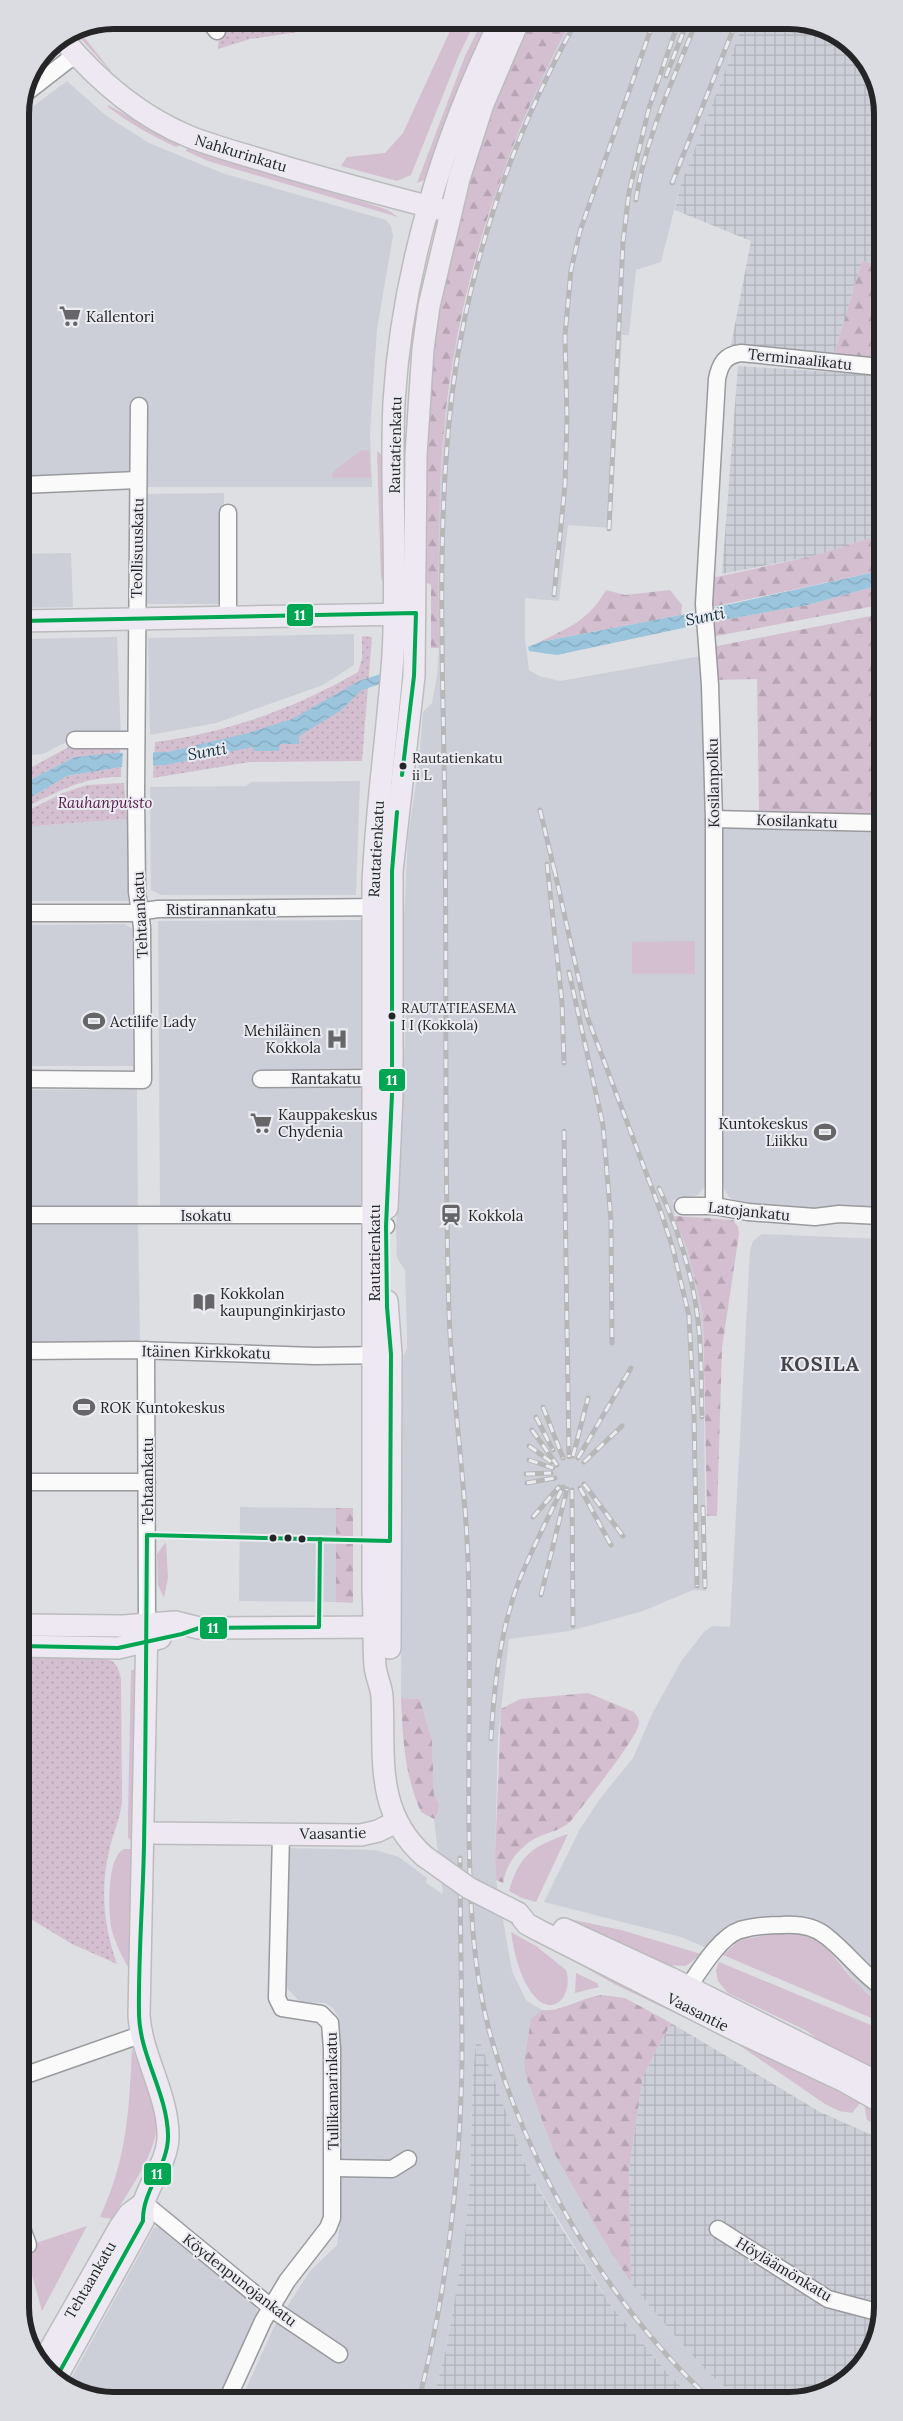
<svg xmlns="http://www.w3.org/2000/svg" width="903" height="2421" font-family="Lora,serif">
	<style>
		.built { fill: #cdcfd8 }
		.industrial { fill: url(#industrial-grid) }
		.grass { fill: #d4bfd0 }
		.forest { fill: url(#forest-firs) }
		.park { fill: url(#park-dots) }
		.water { fill: url(#water-waves) }
		.pier { fill: #dedfe3 }
		.lines { fill: none; stroke-linecap: round; stroke-linejoin: round }
		.minor-casing { stroke: #999a9d; stroke-width: 19 }
		.major-casing { stroke: #bbbcbd; stroke-width: 24 }
		.minor { stroke: #fafafb; stroke-width: 16 }
		.major { stroke: #ede8f1; stroke-width: 21 }
		.rail-casing { stroke: #b7b7b8; stroke-width: 5 }
		.rail { stroke: #ebebf2; stroke-width: 3; stroke-dasharray: 9; stroke-linecap: butt }
		.major-bridge-casing { stroke: #bbbcbd; stroke-width: 24; stroke-linecap: butt }
		.major-bridge { stroke: #ede8f1; stroke-width: 21 }
		.bus-1-casing { stroke: #ebebf2; stroke-width: 8 }
		.bus-1 { stroke: #00a651; stroke-width: 4 }
		.bus-dot { fill: #252527; stroke: #ebebf2; stroke-width: 2 }
		.labels { text-anchor: middle; dominant-baseline: central; stroke-width: 4; stroke-linejoin: round; paint-order: stroke }
		.bus-label { font-size: 14px; fill: #252527; stroke: #ebebf2; text-anchor: start }
		.street-label { font-size: 15px; fill: #252527; stroke: #ebebf2 }
		.poi-label { font-size: 15px; fill: #252527; stroke: #ebebf2; text-anchor: start }
		.park-label { font-size: 15px; font-style: italic; fill: #561a49; stroke: #ebebf2 }
		.water-label { font-size: 16px; font-style: italic; fill: #122f3d; stroke: #ebebf2 }
		.district-label { font-size: 20px; font-weight: bold; letter-spacing: 1px; fill: #45454b; stroke: #ebebf2 }
		.rim { fill: none; stroke: #252527; stroke-width: 6 }
		.line-badge { stroke: #ebebf2; stroke-width: 2 }
		.badge-label { font-size: 14px; text-anchor: middle; font-weight: bold; fill: #fff }
	</style>
	<defs>
		<pattern id="industrial-grid" width="8" height="8" patternUnits="userSpaceOnUse" patternTransform="scale(1.25)"><rect width="8" height="8" fill="#cdcfd8"/><path d="M0 4h8M4 0v8" fill="none" stroke="#b0b2b9"/></pattern>
		<pattern id="forest-firs" width="22" height="20" patternUnits="userSpaceOnUse" patternTransform="scale(1.25)"><rect width="22" height="20" fill="#d4bfd0"/><path d="M5 1l3.5 6h-7zM16 11l3.5 6h-7z" fill="#b6a4b3"/></pattern>
		<pattern id="park-dots" width="8" height="8" patternUnits="userSpaceOnUse" patternTransform="scale(1.25)"><rect width="8" height="8" fill="#d4bfd0"/><path d="M2 2h.1M6 6h.1" fill="none" stroke="#b6a4b3" stroke-width="1.8" stroke-linecap="round"/></pattern>
		<pattern id="water-waves" width="16" height="10" patternUnits="userSpaceOnUse" patternTransform="scale(1.25)"><rect width="16" height="10" fill="#9ac5dd"/><path d="M0 5q4-4 8 0t8 0" fill="none" stroke="#85a9be"/></pattern>
	</defs>
	<rect width="100%" height="100%" fill="#dedfe3"/>
	<g class="built">
		<polygon points="572,20 745,20 680,187 661,262 636,270 629,335 622,335 611,528 568,525 559,601 525,598 525,640 529,670 539,676 560,681 701,656 708,722 707,1184 698,1195 673,1200 675,1222 687,1248 703,1315 706,1591 693,1590 643,1611 570,1631 509,1639 498,1737 495,1856 496,1880 512,1971 526,2000 542,2010 531,2020 524,2062 525,2074 554,2153 598,2231 631,2283 657,2315 708,2373 739,2398 694,2398 669,2375 612,2307 527,2169 477,2035 473,2073 470,2178 464,2246 446,2350 433,2399 401,2400 403,2387 399,2400 241,2400 274,2327 310,2271 337,2245 341,2215 340,2029 338,2017 333,2008 325,2003 300,2002 286,1987 289,1848 376,1850 399,1857 427,1878 426,1883 443,1894 434,1819 438,1813 439,1804 434,1795 432,1740 420,1699 401,1698 403,1357 407,1348 407,1335 405,1270 397,1258 396,1230 406,1012 402,987 403,937 408,837 418,770 423,712 432,703 437,676 439,648 439,504 444,427 455,350 479,251 500,178 537,88"/>
		<polygon points="67,81 105,115 149,143 222,173 386,220 391,226 393,236 377,329 370,432 372,487 145,487 21,483 20,116"/>
		<polygon points="224,493 225,604 143,604 144,494"/>
		<polygon points="71,553 73,607 21,608 21,554"/>
		<polygon points="354,634 354,665 323,685 216,723 150,735 148,638"/>
		<polygon points="117,637 121,737 74,738 43,754 21,756 21,639"/>
		<polygon points="360,781 356,895 161,895 151,890 150,787 246,786 251,782"/>
		<polygon points="127,819 128,901 21,901 21,827"/>
		<polygon points="721,825 881,830 881,1211 740,1205 728,1196 722,1184"/>
		<polygon points="364,920 364,1066 359,1069 359,1088 364,1091 361,1209 160,1207 158,921"/>
		<polygon points="125,924 132,929 133,1066 22,1066 21,925"/>
		<polygon points="137,1089 138,1209 22,1209 22,1090"/>
		<polygon points="22,1222 138,1222 140,1343 22,1343"/>
		<polygon points="762,1234 881,1239 883,2004 860,1987 829,1949 819,1941 809,1936 794,1933 752,1936 731,1946 723,1955 681,1937 544,1902 580,1829 599,1800 633,1758 653,1712 682,1660 704,1632 712,1626 730,1627 750,1250 753,1241"/>
		<polygon points="240,1507 336,1508 336,1602 239,1601"/>
		<polygon points="163,2225 256,2299 257,2311 217,2400 107,2401 67,2386 154,2228"/>
	</g>
	<g class="industrial">
		<polygon points="745,20 796,20 847,39 880,89 880,266 862,261 834,354 731,345 751,241 675,210 680,187"/>
		<polygon points="738,366 880,375 880,535 813,556 722,574"/>
		<polygon points="671,2023 820,2112 883,2140 883,2308 864,2365 814,2398 739,2398 708,2373 657,2315 631,2283 629,2169 643,2076"/>
		<polygon points="477,2034 527,2169 560,2226 612,2307 669,2375 694,2398 433,2399 446,2350 464,2246 470,2178 473,2073"/>
	</g>
	<g class="grass">
		<polygon points="455,20 476,20 459,55 411,175 397,181 341,166 347,157 385,153 403,133"/>
		<polygon points="483,20 491,20 429,173 424,180 417,183 465,56"/>
		<polygon points="77,28 111,71 111,72 73,30"/>
		<path d="M108 105 180 145 176 147C152 136 129 123 108 107Z"/>
		<polygon points="188,147 210,156 364,202 388,210 398,217 208,161 186,151"/>
		<polygon points="362,450 369,450 371,478 333,478 332,475 335,470"/>
		<polygon points="377,451 384,457 387,583 383,582 381,578"/>
		<polygon points="695,941 695,974 632,974 632,942"/>
		<polygon points="166,1542 168,1578 164,1598 158,1585 157,1554"/>
		<polygon points="131,1670 134,1670 132,1841 128,1838 128,1815"/>
		<path d="M568 1834 536 1902 522 1898 509 1891C519 1855 533 1846 568 1834Z"/>
		<path d="M124 1849H133L130 1971C123 1958 116 1945 112 1931 108 1915 106 1857 124 1849Z"/>
		<polygon points="560,1917 621,1930 701,1954 686,1966 658,1965 559,1919"/>
		<path d="M511 1932 536 1946 566 1970C574 1994 554 2018 535 1997 520 1980 514 1953 511 1932Z"/>
		<path d="M777 1933C833 1933 826 1955 861 1987 867 1994 875 1999 883 2004V2023L723 1955 740 1940Z"/>
		<polygon points="546,1945 780,2056 861,2102 852,2113 839,2111 825,2104 733,2041 614,1984"/>
		<polygon points="719,1962 883,2030 883,2062 876,2074 832,2051 807,2031 728,1993 718,1981 716,1970"/>
		<polygon points="576,1973 597,1983 599,1987 575,1993"/>
		<path d="M132 2048C141 2072 156 2102 156 2129 155 2156 125 2196 112 2219L100 2217C127 2158 129 2112 132 2048Z"/>
		<polygon points="864,2104 883,2113 883,2128 867,2120"/>
		<polygon points="87,2226 42,2311 27,2257 33,2244"/>
	</g>
	<g class="forest">
		<path d="M529 20H572C504 143 457 289 444 429 437 501 439 574 439 648H431V585L424 581C425 530 422 477 425 426 434 282 470 150 529 20Z"/>
		<polygon points="862,261 880,266 880,359 834,354"/>
		<polygon points="880,535 880,571 712,607 712,578 813,556"/>
		<polygon points="880,585 880,605 711,637 711,622 808,605"/>
		<path d="M606 590 625 595 670 590 682 605 681 615 540 642C571 626 588 621 606 590Z"/>
		<polygon points="881,614 881,816 759,812 757,679 713,680 712,647"/>
		<polygon points="675,1216 733,1220 738,1227 739,1234 722,1348 717,1516 707,1516 703,1315 687,1248 675,1222"/>
		<polygon points="336,1508 353,1508 353,1603 336,1602"/>
		<path d="M588 1693 634 1712C637 1716 639 1718 639 1723 637 1739 583 1805 570 1822 561 1830 549 1832 538 1837 520 1846 506 1863 503 1883L496 1880 495 1856 501 1709 520 1699Z"/>
		<path d="M401 1698 420 1699 432 1740 434 1795 439 1804 438 1813 434 1819 421 1812C404 1773 403 1740 401 1698Z"/>
		<path d="M601 1995 625 1998 671 2023 643 2076 629 2169 631 2283 598 2231 554 2153 525 2074 524 2062 531 2019 542 2010C562 2012 580 1998 601 1995Z"/>
	</g>
	<g class="park">
		<polygon points="219,20 366,20 360,23 250,39 218,49 219,34 225,28"/>
		<path d="M362 636 372 637 362 761 250 762 153 778 155 742C226 733 296 708 358 672L362 659Z"/>
		<polygon points="121,742 120,753 75,757 26,782 21,781 21,773 76,743"/>
		<path d="M121 767V777C83 776 54 794 21 809V803L67 776Z"/>
		<polygon points="124,783 127,819 21,827 21,814 63,793 87,785"/>
		<path d="M22 1657 101 1658C116 1660 117 1665 121 1678L122 1802C120 1819 114 1831 110 1847 100 1887 103 1925 117 1964L72 1944 29 1918 23 1921Z"/>
	</g>
	<g class="water">
		<polygon points="880,571 880,585 808,605 711,622 557,655 529,651 528,647 540,642 681,615"/>
		<polygon points="384,673 383,683 362,690 340,711 299,736 299,744 280,744 279,751 254,751 253,747 166,765 121,767 67,776 21,803 21,781 26,782 75,757 113,753 168,752 248,733 292,719 359,681"/>
	</g>
	<polygon class="pier" points="153,750 153,768 122,769 123,751"/>
	<g class="lines">
		<g class="minor-casing">
			<g id="minor">
				<polyline points="208,20 217,31"/>
				<polyline points="27,92 76,54"/>
				<polyline points="21,485 138,480"/>
				<polyline points="228,617 228,513"/>
				<polyline points="75,740 136,740"/>
				<polyline points="714,819 881,823"/>
				<polyline points="21,913 131,913 158,909 384,907"/>
				<polyline points="22,1079 143,1080 142,927 137,892 136,793 139,406"/>
				<polyline points="261,1079 383,1078"/>
				<polyline points="683,1206 714,1206 748,1212 815,1217 839,1214 881,1216"/>
				<path d="M714 1206V819L710 685 704 604 717 379C720 364 725 355 741 353L880 367"/>
				<polyline points="22,1215 365,1215 386,1226"/>
				<polyline points="146,1350 147,1624"/>
				<polyline points="22,1351 135,1350 315,1356 385,1355"/>
				<polyline points="22,1482 147,1482"/>
				<path d="M682 1996C696 1977 718 1937 740 1930 754 1926 768 1925 782 1925 798 1924 814 1926 826 1936 847 1952 861 1973 883 1988"/>
				<polyline points="23,2076 140,2035"/>
				<polyline points="334,2168 392,2169 408,2159"/>
				<polyline points="144,2203 278,2313 339,2354"/>
				<polyline points="718,2229 828,2299 881,2313"/>
				<polyline points="23,2231 28,2245 23,2246"/>
				<polyline points="227,2400 263,2321 287,2281 328,2228 332,2218 332,2049 330,2023 321,2014 282,2008 277,1998 281,1834"/>
			</g>
		</g>
		<g class="major-casing">
			<g id="major">
				<path d="M62 38C97 80 139 116 190 137 221 149 254 157 285 167 337 182 390 197 443 210"/>
				<polyline points="21,621 408,614"/>
				<polyline points="387,1208 392,1094 392,871 414,676 416,455 423,349 429,306 459,179 483,104 519,20"/>
				<polyline points="387,1301 391,1354 390,1648"/>
				<polyline points="22,1625 123,1626 175,1622 199,1628 389,1627"/>
				<polyline points="22,1646 118,1648 160,1638"/>
				<polyline points="144,1833 361,1835 378,1831 396,1822"/>
				<path d="M424 1856C374 1811 385 1756 382 1696 381 1686 376 1676 375 1666 373 1642 375 1618 373 1594V884C376 807 388 732 393 655 398 571 390 486 394 402 402 270 443 138 501 20"/>
				<polyline points="518,1913 527,1924 538,1930 737,2031 844,2081 883,2103"/>
				<polyline points="564,1929 670,1978 883,2085"/>
				<polyline points="43,2362 120,2227 129,2214 144,2203"/>
				<path d="M55 2380 143 2221C143 2215 142 2208 144 2202 151 2180 167 2161 168 2138 169 2096 142 2057 139 2016L147 1624"/>
			</g>
		</g>
		<use href="#minor" class="minor"/>
		<use href="#major" class="major"/>
		<g class="rail-casing">
			<g id="rail">
				<path d="M577 20C513 133 468 265 452 395 435 538 444 685 445 829 447 990 444 1151 449 1312 452 1395 465 1477 468 1560 471 1651 468 1742 469 1833 470 1899 472 1966 489 2030 526 2165 607 2303 709 2398"/>
				<polyline points="666,76 688,20"/>
				<polyline points="672,183 737,20"/>
				<path d="M636 200C645 138 674 78 697 20"/>
				<polyline points="609,529 623,242 629,192 649,108 679,20"/>
				<polyline points="554,595 565,485 567,419 565,335 571,270 580,231 654,20"/>
				<polyline points="540,810 555,873"/>
				<polyline points="547,864 562,1002 564,1063"/>
				<polyline points="554,868 587,1016 662,1215 673,1249 689,1316 694,1413 697,1586"/>
				<polyline points="569,972 603,1125 611,1221 612,1343"/>
				<polyline points="564,1131 569,1457"/>
				<path d="M659 1188C678 1229 693 1276 698 1321 702 1353 701 1385 702 1417"/>
				<polyline points="543,1407 563,1458"/>
				<polyline points="536,1417 553,1450"/>
				<polyline points="532,1430 557,1465"/>
				<polyline points="529,1446 551,1462"/>
				<polyline points="573,1456 588,1398"/>
				<polyline points="578,1458 631,1368"/>
				<polyline points="529,1460 553,1468"/>
				<polyline points="584,1462 622,1426"/>
				<polyline points="526,1474 551,1473"/>
				<polyline points="527,1483 555,1478"/>
				<polyline points="584,1484 623,1536"/>
				<polyline points="580,1488 611,1545"/>
				<polyline points="572,1490 573,1626"/>
				<polyline points="703,1507 705,1587"/>
				<polyline points="533,1517 559,1487"/>
				<polyline points="541,1595 567,1489"/>
				<path d="M491 1739C494 1686 500 1631 519 1581 532 1549 548 1518 563 1487"/>
				<path d="M419 2399C447 2292 460 2173 462 2062 462 1994 460 1926 460 1858"/>
			</g>
		</g>
		<use href="#rail" class="rail"/>
		<g class="major-bridge-casing">
			<polyline id="major-bridge" points="424,1856 469,1888 518,1913"/>
		</g>
		<use href="#major-bridge" class="major-bridge"/>
		<g class="bus-1-casing">
			<g id="bus-1">
				<polyline points="21,621 416,613 414,676 402,775"/>
				<polyline points="22,1646 118,1648 182,1634 199,1628 319,1627 320,1539"/>
				<path d="M55 2380 143 2221C142 2190 169 2166 168 2135 167 2093 140 2056 139 2015 138 1958 143 1901 144 1845 146 1741 146 1638 147 1535L390 1541 391 1354 387 1307 386 1226 392 1094V871L397 812"/>
			</g>
		</g>
		<use href="#bus-1" class="bus-1"/>
	</g>
	<defs>
		<g id="supermarket-bare" transform="scale(1.725)"><path d="M-6-5.5h2.5l.6 2H6L4.5 2H-2.5L-4.4-4H-6ZM-1.5 3.2a1.3 1.3 0 1 0 .1 0ZM3 3.2a1.3 1.3 0 1 0 .1 0Z" fill="#666669" stroke="#ebebf2" stroke-width="2.5" paint-order="stroke"/></g>
		<g id="stadium-bare" transform="scale(1.725)"><path d="M0-5a6.5 5 0 1 0 0 10a6.5 5 0 1 0 0-10ZM-3.5-1.8h7v3.6h-7Z" fill="#666669" stroke="#ebebf2" stroke-width="2.5" paint-order="stroke"/></g>
		<g id="hospital-bare" transform="scale(1.725)"><path d="M-5-5h3v3.5h4V-5h3V5h-3V1.5h-4V5h-3Z" fill="#666669" stroke="#ebebf2" stroke-width="2.5" paint-order="stroke"/></g>
		<g id="station-bare" transform="scale(1.725)"><path d="M-3-6H3Q5-6 5-4V2Q5 4 3 4L4.5 6H3L1.5 4h-3L-3 6H-4.5L-3 4Q-5 4-5 2V-4Q-5-6-3-6ZM-3.5-4v3h7v-3ZM-3.5 1v1.5H-2V1ZM2 1v1.5H3.5V1Z" fill="#666669" stroke="#ebebf2" stroke-width="2.5" paint-order="stroke"/></g>
		<g id="library-bare" transform="scale(1.725)"><path d="M-6-4Q-3-5.5-.7-3.5V5Q-3 3-6 4ZM6-4Q3-5.5 .7-3.5V5Q3 3 6 4Z" fill="#666669" stroke="#ebebf2" stroke-width="2.5" paint-order="stroke"/></g>
	</defs>
	<g fill-rule="evenodd">
		<use href="#supermarket-bare" x="70" y="316"/>
		<use href="#stadium-bare" x="94" y="1021"/>
		<use href="#hospital-bare" x="337" y="1039"/>
		<use href="#supermarket-bare" x="261" y="1123"/>
		<use href="#stadium-bare" x="825" y="1132"/>
		<use href="#station-bare" x="451" y="1215"/>
		<use href="#library-bare" x="204" y="1302"/>
		<use href="#stadium-bare" x="84" y="1407"/>
	</g>
	<g class="bus-dot">
		<circle cx="403" cy="766" r="4.5"/>
		<circle cx="392" cy="1016" r="4.5"/>
		<circle cx="273" cy="1538" r="4.5"/>
		<circle cx="288" cy="1538" r="4.5"/>
		<circle cx="302" cy="1539" r="4.5"/>
	</g>
	<g class="labels">
		<g class="bus-label">
			<text x="412" y="758">Rautatienkatu<tspan x="412" dy="17">ii L</tspan></text>
			<text x="401" y="1008">RAUTATIEASEMA<tspan x="401" dy="17">I I (Kokkola)</tspan></text>
		</g>
		<g class="street-label">
			<text transform="translate(241 153) rotate(17)">Nahkurinkatu</text>
			<text transform="translate(800 359) rotate(6)">Terminaalikatu</text>
			<text transform="translate(395 445) rotate(-89)">Rautatienkatu</text>
			<text transform="translate(137 548) rotate(-89)">Teollisuuskatu</text>
			<text transform="translate(713 783) rotate(-91)">Kosilanpolku</text>
			<text transform="translate(797 821) rotate(2)">Kosilankatu</text>
			<text transform="translate(376 849) rotate(-87)">Rautatienkatu</text>
			<text x="221" y="909">Ristirannankatu</text>
			<text transform="translate(140 915) rotate(-93)">Tehtaankatu</text>
			<text x="326" y="1078">Rantakatu</text>
			<text transform="translate(749 1211) rotate(6)">Latojankatu</text>
			<text x="206" y="1215">Isokatu</text>
			<text transform="translate(374 1253) rotate(-90)">Rautatienkatu</text>
			<text transform="translate(206 1352) rotate(1)">Itäinen Kirkkokatu</text>
			<text transform="translate(147 1481) rotate(-90)">Tehtaankatu</text>
			<text transform="translate(333 1833) rotate(-1)">Vaasantie</text>
			<text transform="translate(698 2012) rotate(27)">Vaasantie</text>
			<text transform="translate(332 2091) rotate(-91)">Tullikamarinkatu</text>
			<text transform="translate(784 2269) rotate(31)">Höyläämönkatu</text>
			<text transform="translate(90 2280) rotate(-60)">Tehtaankatu</text>
			<text transform="translate(240 2280) rotate(38)">Köydenpunojankatu</text>
		</g>
		<g class="poi-label">
			<text x="86" y="316">Kallentori</text>
			<text x="110" y="1021">Actilife Lady</text>
			<text x="321" y="1030" text-anchor="end">Mehiläinen<tspan x="321" dy="17">Kokkola</tspan></text>
			<text x="278" y="1114">Kauppakeskus<tspan x="278" dy="17">Chydenia</tspan></text>
			<text x="808" y="1123" text-anchor="end">Kuntokeskus<tspan x="808" dy="17">Liikku</tspan></text>
			<text x="468" y="1215">Kokkola</text>
			<text x="220" y="1293">Kokkolan<tspan x="220" dy="17">kaupunginkirjasto</tspan></text>
			<text x="100" y="1407">ROK Kuntokeskus</text>
		</g>
		<g class="park-label">
			<text x="105" y="802">Rauhanpuisto</text>
		</g>
		<g class="water-label">
			<text transform="translate(705 616) rotate(-11)">Sunti</text>
			<text transform="translate(207 751) rotate(-10)">Sunti</text>
		</g>
		<g class="district-label">
			<text x="820" y="1363">KOSILA</text>
		</g>
	</g>
	<path d="M0 0H903V2421H0ZM114 29H789A85 85 0 0 1 874 114V2307A85 85 0 0 1 789 2392H114A85 85 0 0 1 29 2307V114A85 85 0 0 1 114 29Z" fill="#dbdbe2" fill-rule="evenodd"/>
	<path class="rim" d="M114 29H789A85 85 0 0 1 874 114V2307A85 85 0 0 1 789 2392H114A85 85 0 0 1 29 2307V114A85 85 0 0 1 114 29Z"/>
	<g class="line-badge">
		<rect x="286" y="603" width="28" height="24" rx="5" fill="#00a651"/>
		<rect x="378" y="1068" width="28" height="24" rx="5" fill="#00a651"/>
		<rect x="199" y="1616" width="29" height="24" rx="5" fill="#00a651"/>
		<rect x="143" y="2162" width="29" height="24" rx="5" fill="#00a651"/>
	</g>
	<g class="badge-label">
		<text x="300" y="620">11</text>
		<text x="392" y="1085">11</text>
		<text x="213" y="1633">11</text>
		<text x="157" y="2179">11</text>
	</g>
</svg>
